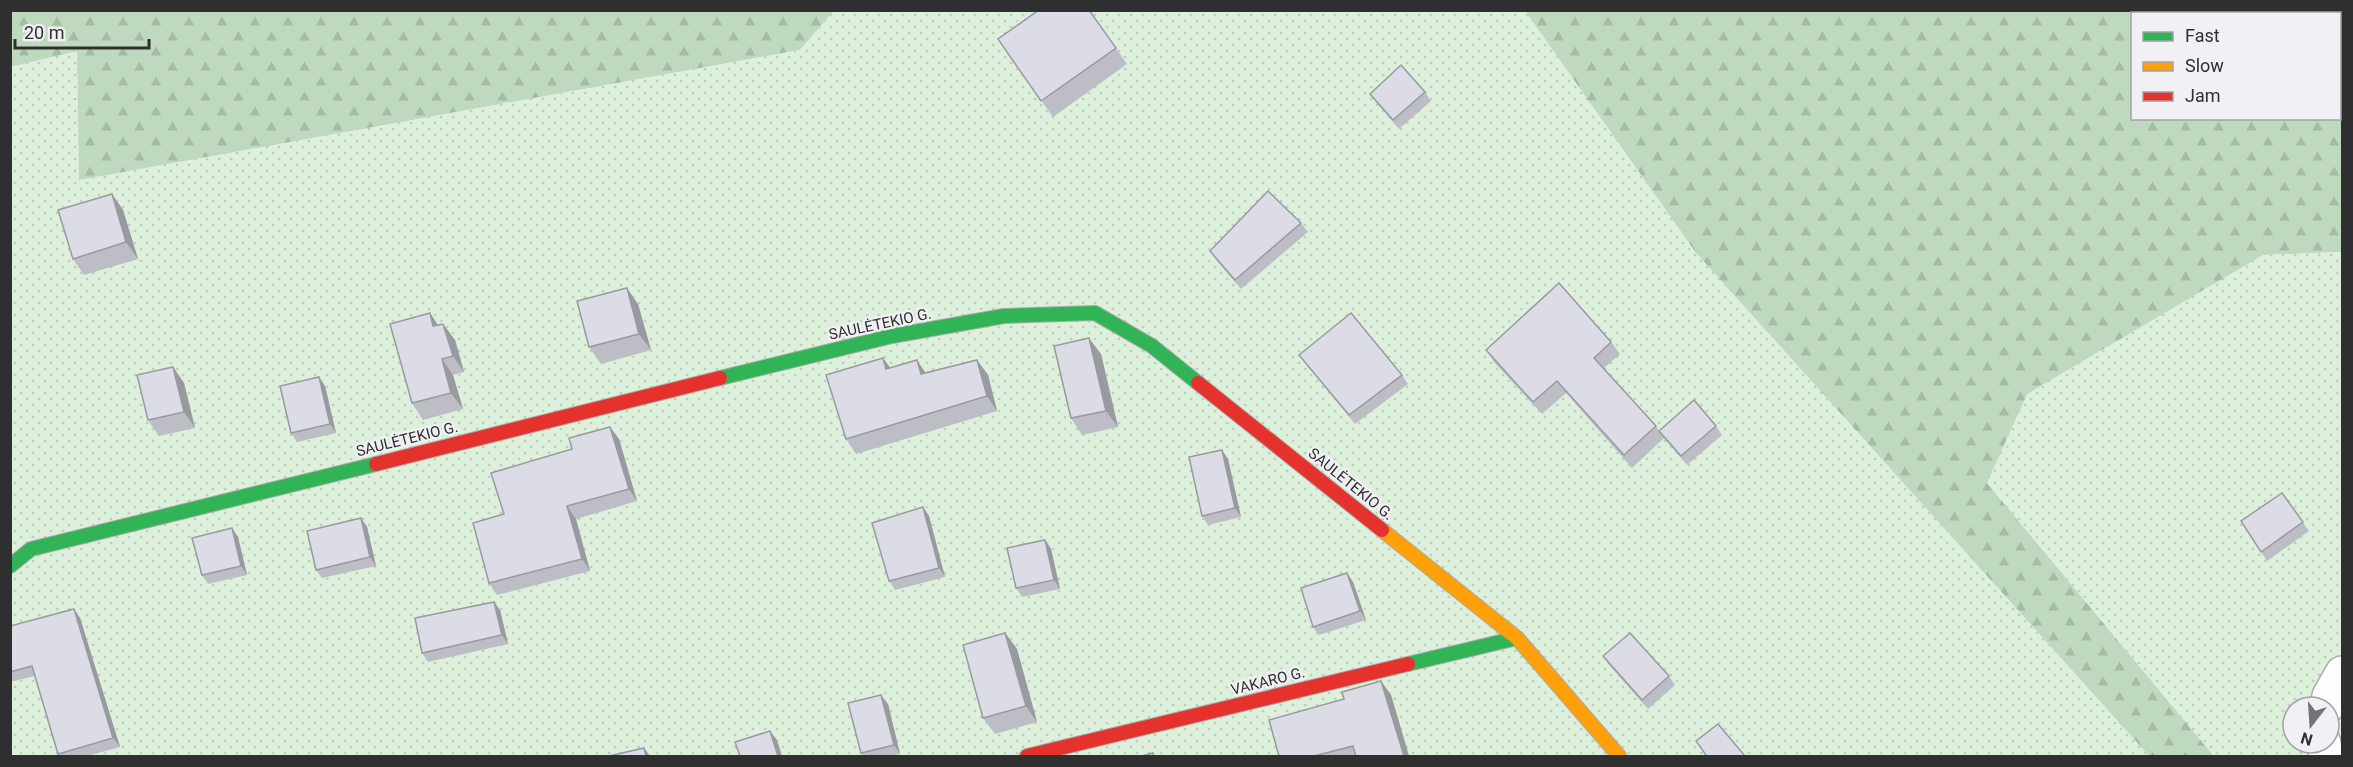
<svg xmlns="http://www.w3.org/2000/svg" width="2353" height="767" font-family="Roboto,sans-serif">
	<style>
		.forest { fill: url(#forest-firs); fill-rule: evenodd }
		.garden { fill: url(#garden-dots); fill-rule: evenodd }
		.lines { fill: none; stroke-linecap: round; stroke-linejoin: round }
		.street-casing { stroke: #ababac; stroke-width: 36 }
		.fast-casing { stroke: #ababac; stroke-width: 16 }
		.slow-casing { stroke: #ababac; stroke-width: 16 }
		.jam-casing { stroke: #ababac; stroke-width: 16 }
		.street { stroke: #fdfdfd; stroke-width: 33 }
		.fast { stroke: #30b455; stroke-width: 14 }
		.slow { stroke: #ff9f0a; stroke-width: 14 }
		.jam { stroke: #e5322d; stroke-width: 14 }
		.wall { fill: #bcbdc5 }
		.shaded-wall { fill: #999aa0 }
		.building { fill: #dbdce5; stroke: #999aa0; stroke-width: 1.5 }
		.labels { text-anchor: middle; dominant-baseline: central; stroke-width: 4.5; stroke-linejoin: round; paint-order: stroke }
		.street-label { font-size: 15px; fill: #2f2f30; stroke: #f1f1f5 }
	</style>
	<defs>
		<pattern id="forest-firs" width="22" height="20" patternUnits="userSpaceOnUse" patternTransform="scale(1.5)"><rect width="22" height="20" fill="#bfd9be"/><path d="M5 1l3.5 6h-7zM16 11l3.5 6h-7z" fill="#a4bba4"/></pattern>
		<pattern id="garden-dots" width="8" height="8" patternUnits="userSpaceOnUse" patternTransform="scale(1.5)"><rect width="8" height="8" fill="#ddf0dc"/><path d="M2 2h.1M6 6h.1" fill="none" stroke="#becebd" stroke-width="1.8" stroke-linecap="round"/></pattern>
	</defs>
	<rect width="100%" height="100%" fill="#f2f2f4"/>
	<g class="forest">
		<polygon points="10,11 834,11 800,50 78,181 77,52 11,67"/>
		<path d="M1525 11H2342V252L2263 255 1987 483 2214 756H2149L1696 253ZM2132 14H2340V118H2132Z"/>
	</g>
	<g class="garden">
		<polygon points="834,11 1525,11 1696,253 2149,756 11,756 10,67 77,51 79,180 800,50"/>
		<path d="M2342 252V756H2214L1987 483 2027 394 2263 255ZM2293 707H2329V743H2293Z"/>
	</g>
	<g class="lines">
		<g class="street-casing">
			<g id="street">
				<polyline points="2327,707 2329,696 2342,673"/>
				<polyline points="2324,743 2326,756"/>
			</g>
		</g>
		<g class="fast-casing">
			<g id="fast">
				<polyline points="720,378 892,336 1004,316 1095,313 1152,346 1198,383"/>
				<polyline points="10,566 31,549 376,464"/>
				<polyline points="1408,664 1517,638"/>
			</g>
		</g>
		<g class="slow-casing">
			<polyline id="slow" points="1382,530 1517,638 1619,756"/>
		</g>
		<g class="jam-casing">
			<g id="jam">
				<polyline points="1198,383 1382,530"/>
				<polyline points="376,464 720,378"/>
				<polyline points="1027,756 1408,664"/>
			</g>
		</g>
		<use href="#street" class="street"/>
		<use href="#fast" class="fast"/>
		<use href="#slow" class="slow"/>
		<use href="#jam" class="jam"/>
	</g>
	<g class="wall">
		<polygon points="1089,10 1127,64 1053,117 998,39"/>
		<polygon points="1425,92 1431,101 1399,129 1376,102 1370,94"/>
		<polygon points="112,194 123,210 138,259 84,275 73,259"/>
		<polygon points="1301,223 1308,232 1241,289 1216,260 1210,251"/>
		<polygon points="638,304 651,350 601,364 589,347"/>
		<polygon points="430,313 438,325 443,324 455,340 464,372 453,375 463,409 423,420 412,403"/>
		<polygon points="1611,342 1620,354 1604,368 1660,431 1716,426 1722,435 1687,465 1664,438 1632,468 1566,393 1542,414 1494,362 1486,350"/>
		<polygon points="1101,354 1118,427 1082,435 1071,418"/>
		<polygon points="1299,355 1402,375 1408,384 1355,424"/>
		<polygon points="883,358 890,368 926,372 977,360 988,375 997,411 856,454 846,439"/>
		<polygon points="173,367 184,383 195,428 159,436 148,420"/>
		<polygon points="319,377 325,386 336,433 297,442 291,433"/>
		<polygon points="610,427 619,439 637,501 576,519 590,571 497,595 489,583 572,449"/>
		<polygon points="1228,459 1241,517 1208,525 1202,516"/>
		<polygon points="2282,493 2309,531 2267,561 2261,552"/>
		<polygon points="923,507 929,516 945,577 895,590 889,581"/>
		<polygon points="361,518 367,527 376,566 322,578 316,570"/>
		<polygon points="238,537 247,575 208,584 202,575"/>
		<polygon points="1045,540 1051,549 1060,589 1022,597 1016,588"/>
		<polygon points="1347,573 1353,582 1366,620 1319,635 1313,627"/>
		<polygon points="74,609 80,618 120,747 87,756 60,756 58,754 35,676 10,682 10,626"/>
		<polygon points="500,610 508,644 428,662 422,653"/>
		<polygon points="1005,633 1017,649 1037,722 995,734 983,718"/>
		<polygon points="1603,656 1669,676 1675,685 1648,709 1609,665"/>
		<polygon points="1381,681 1391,695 1409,756 1279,756 1344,699"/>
		<polygon points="888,704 900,754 890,756 863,756 861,753"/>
	</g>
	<g class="shaded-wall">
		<polygon points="112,194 123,210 138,259 126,242"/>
		<polygon points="627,288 638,304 651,350 639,334"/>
		<polygon points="430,313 441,330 433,326"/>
		<polygon points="443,324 455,340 464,372 453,356"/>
		<polygon points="1089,338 1101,354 1118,427 1106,411"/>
		<polygon points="883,358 894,373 886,369"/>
		<polygon points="442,359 453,375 463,409 451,393"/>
		<polygon points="917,360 927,375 921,374"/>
		<polygon points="977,360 988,375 997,411 987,396"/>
		<polygon points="173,367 184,383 195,428 184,412"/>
		<polygon points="319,377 325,386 336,433 330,424"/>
		<polygon points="610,427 619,439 637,501 629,489"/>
		<polygon points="1222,450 1228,459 1241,517 1235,508"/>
		<polygon points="567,506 576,519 590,571 582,559"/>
		<polygon points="923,507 929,516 945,577 939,568"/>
		<polygon points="361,518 367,527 376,566 370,557"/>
		<polygon points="232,528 238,537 247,575 241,566"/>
		<polygon points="1045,540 1051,549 1060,589 1054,580"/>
		<polygon points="1347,573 1353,582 1366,620 1360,611"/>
		<polygon points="494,602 500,610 508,644 502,635"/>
		<polygon points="74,609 80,618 120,747 113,738"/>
		<polygon points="1005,633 1017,649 1037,722 1026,706"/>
		<polygon points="1381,681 1391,695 1409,756 1404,756"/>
		<polygon points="881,695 888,704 900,754 894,745"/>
		<polygon points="770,731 777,740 782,756 778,756"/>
		<polygon points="644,748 650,756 646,756"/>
	</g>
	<g class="building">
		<polygon points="1039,10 1089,10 1116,48 1041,101 998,39"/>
		<polygon points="1401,65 1425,92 1393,120 1370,94"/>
		<polygon points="1268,191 1301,223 1235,280 1210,251"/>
		<polygon points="112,194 126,242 73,259 58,210"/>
		<polygon points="1559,283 1611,342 1594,358 1656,426 1624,455 1557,381 1533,402 1486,350"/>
		<polygon points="627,288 639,334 589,347 577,301"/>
		<polygon points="430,313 433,326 443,324 453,356 442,359 451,393 412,403 390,324"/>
		<polygon points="1351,313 1402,375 1349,415 1299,355"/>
		<polygon points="1089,338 1106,411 1071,418 1054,346"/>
		<polygon points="883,358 886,369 917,360 921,374 977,360 987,396 846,439 826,375"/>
		<polygon points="173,367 184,412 148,420 137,375"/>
		<polygon points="319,377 330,424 291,433 280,386"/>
		<polygon points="1694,400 1716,426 1681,456 1659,431"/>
		<polygon points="610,427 629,489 567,506 582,559 489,583 473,523 504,514 491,473 572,449 569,438"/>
		<polygon points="1222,450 1235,508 1202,516 1189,457"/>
		<polygon points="2282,493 2303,522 2261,552 2241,521"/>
		<polygon points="923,507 939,568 889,581 872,523"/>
		<polygon points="361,518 370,557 316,570 307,531"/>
		<polygon points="232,528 241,566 202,575 192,538"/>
		<polygon points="1045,540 1054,580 1016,588 1007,548"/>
		<polygon points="1347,573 1360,611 1313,627 1301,588"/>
		<polygon points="494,602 502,635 422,653 415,618"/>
		<polygon points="74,609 113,738 58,754 32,666 10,672 10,626"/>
		<polygon points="1005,633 1026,706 983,718 963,645"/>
		<polygon points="1630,633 1669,676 1642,700 1603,656"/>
		<polygon points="1381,681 1404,756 1356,756 1353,746 1314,756 1279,756 1269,720 1344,699 1342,692"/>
		<polygon points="881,695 894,745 861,753 848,703"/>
		<polygon points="1718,724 1745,756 1704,756 1706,755 1696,741"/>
		<polygon points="770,731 778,756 740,756 735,742"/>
		<polygon points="644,748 646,756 609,756"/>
		<polygon points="1153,753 1154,756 1142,756"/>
	</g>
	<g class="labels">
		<g class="street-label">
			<text transform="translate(880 324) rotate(-12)">SAULĖTEKIO G.</text>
			<text transform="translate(407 439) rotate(-14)">SAULĖTEKIO G.</text>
			<text transform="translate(1351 484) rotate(39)">SAULĖTEKIO G.</text>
			<text transform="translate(1268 681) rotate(-14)">VAKARO G.</text>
		</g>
	</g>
	<rect width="2353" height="767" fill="none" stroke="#2f2f30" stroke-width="24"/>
	<rect x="2131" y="12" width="210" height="108" fill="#f1f1f5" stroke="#a3a3a6" stroke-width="1.5"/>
	<rect x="2143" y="32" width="30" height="9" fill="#30b455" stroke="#a3a3a6" stroke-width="1.5"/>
	<text x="2185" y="42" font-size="18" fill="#2f2f30">Fast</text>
	<rect x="2143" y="62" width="30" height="9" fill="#ff9f0a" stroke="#a3a3a6" stroke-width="1.5"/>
	<text x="2185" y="72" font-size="18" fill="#2f2f30">Slow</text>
	<rect x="2143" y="92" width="30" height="9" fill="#e5322d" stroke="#a3a3a6" stroke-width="1.5"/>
	<text x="2185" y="102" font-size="18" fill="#2f2f30">Jam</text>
	<g transform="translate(2311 725) rotate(197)"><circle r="28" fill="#f1f1f5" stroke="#a3a3a6" stroke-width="1.5"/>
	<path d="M0-4.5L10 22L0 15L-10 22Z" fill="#737375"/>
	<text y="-9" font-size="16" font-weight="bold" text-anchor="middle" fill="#2f2f30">N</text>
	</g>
	<path d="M15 39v9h134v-9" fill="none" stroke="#2f2f30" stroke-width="3"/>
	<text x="24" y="39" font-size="18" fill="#2f2f30" stroke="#f1f1f5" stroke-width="4.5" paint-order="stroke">20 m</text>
</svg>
